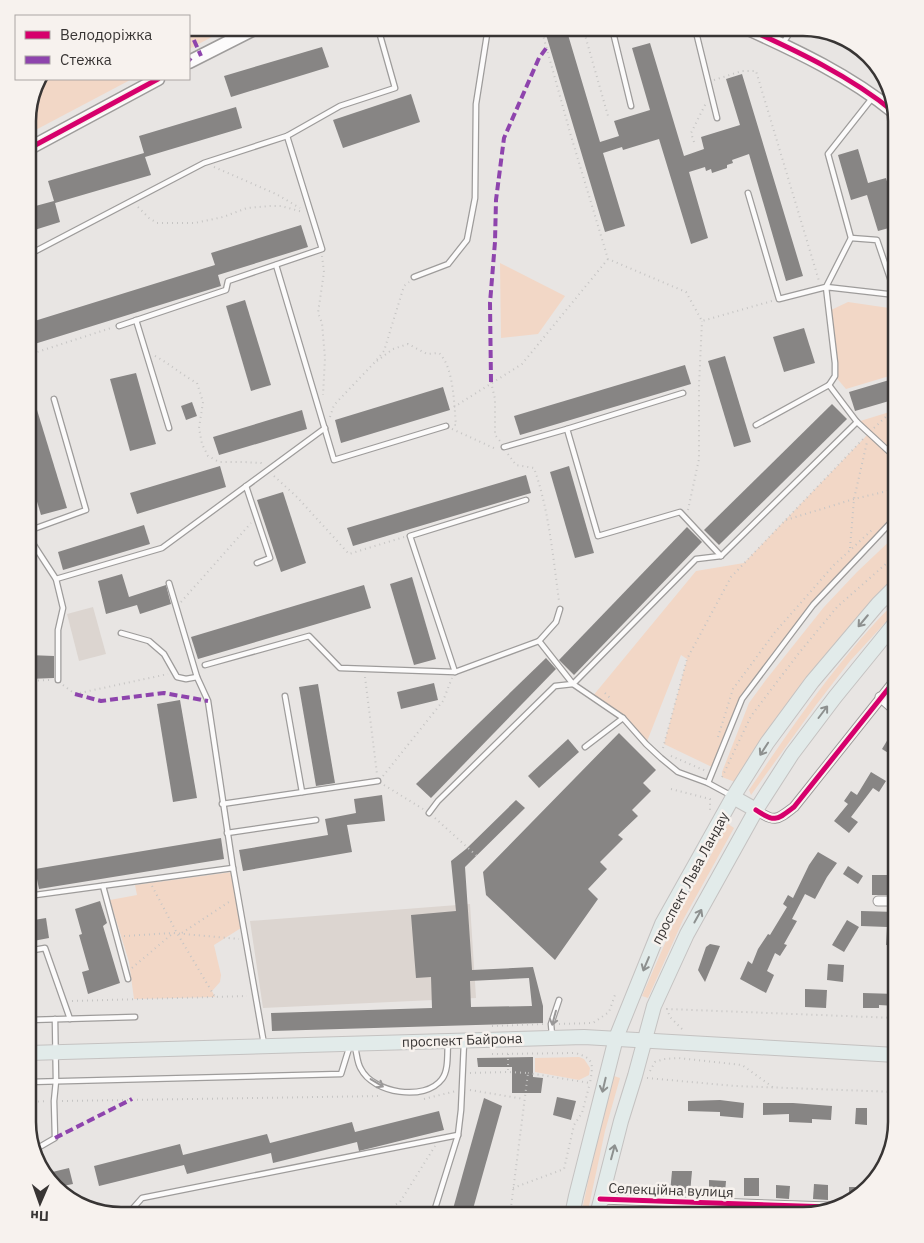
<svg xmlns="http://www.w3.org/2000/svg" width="924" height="1243" font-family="'IBM Plex Sans',sans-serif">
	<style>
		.built { fill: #dcd5d0 }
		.green { fill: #f2d7c6 }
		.building { fill: #878584; fill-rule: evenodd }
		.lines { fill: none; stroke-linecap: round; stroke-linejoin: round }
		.lane-casing { stroke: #9e9c9b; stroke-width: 7 }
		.street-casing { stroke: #9e9c9b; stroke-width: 11 }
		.secondary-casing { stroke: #9e9c9b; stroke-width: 15 }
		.primary-casing { stroke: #c4c2c1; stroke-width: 16 }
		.path { stroke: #c6c5c4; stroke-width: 2; stroke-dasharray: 1 4; stroke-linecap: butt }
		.lane { stroke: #fcfbfb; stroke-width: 4.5 }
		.street { stroke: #fcfbfb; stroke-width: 9 }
		.secondary { stroke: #fcfbfb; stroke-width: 12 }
		.primary { stroke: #e2ebea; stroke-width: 14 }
		.quiet { stroke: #8e44ad; stroke-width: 4; stroke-dasharray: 8 4; stroke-linecap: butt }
		.cycleway-casing { stroke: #f7f2ee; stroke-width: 8 }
		.cycleway { stroke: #d6006c; stroke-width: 5 }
		.oneway { stroke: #8d908f }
		.oneway2 { stroke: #9a9898 }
		.labels { text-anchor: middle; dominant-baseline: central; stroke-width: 5; stroke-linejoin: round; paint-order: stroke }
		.street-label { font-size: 14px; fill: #383534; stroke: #f7f2ee }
		.rim { fill: none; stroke: #383534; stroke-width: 2.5 }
	</style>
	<rect width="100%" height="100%" fill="#e8e5e3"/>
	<g class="built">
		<polygon points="93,607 106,654 79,661 67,614"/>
		<polygon points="470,904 476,998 263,1008 250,921"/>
	</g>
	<g class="green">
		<polygon points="189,28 229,28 189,49"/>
		<polygon points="38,79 132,79 28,134 28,115"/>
		<polygon points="500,263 565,296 538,334 501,338"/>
		<polygon points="848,302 896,309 896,374 846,389 835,376 829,311"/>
		<polygon points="896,410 896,517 813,605 742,699 714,768 664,744 687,659 681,655 646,744 623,718 592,697 696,571 744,563 869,433 857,422"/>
		<polygon points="896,535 896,579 860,616 767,730 735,782 722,777 722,772 749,703 765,681 824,607 857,572"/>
		<path d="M896 601V611L850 661 816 705 751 795 749 790C794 724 839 658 896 601Z"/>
		<polygon points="728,824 734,828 683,920 648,998 642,996 676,918"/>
		<polygon points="232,872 241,928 214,945 221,975 220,982 212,991 215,997 134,999 129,962 110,900 137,895 135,885"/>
		<polygon points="579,1057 584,1059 590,1068 589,1075 579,1080 535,1072 535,1058"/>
		<polygon points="614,1076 620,1078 605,1131 587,1215 581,1215 597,1139"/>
	</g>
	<g class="building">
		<polygon points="544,28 566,28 600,142 619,136 614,121 650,110 632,48 650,43 684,156 704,149 701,137 740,125 726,79 742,74 803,276 786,281 749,154 732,160 733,163 727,165 727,168 712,173 711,169 706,171 705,167 689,172 708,238 691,244 659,139 623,150 622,147 603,153 625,226 605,232"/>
		<polygon points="322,47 329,67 231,97 224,76"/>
		<polygon points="411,94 420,122 343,148 333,120"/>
		<polygon points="236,107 242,128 145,157 151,175 55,203 60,222 28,232 28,208 54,201 48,181 144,153 139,136"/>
		<polygon points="858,149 868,183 886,178 896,212 896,226 878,231 867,195 851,200 838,155"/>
		<polygon points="301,225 308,247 218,275 221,286 28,346 28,323 215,265 211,253"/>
		<polygon points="245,300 271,385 251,391 226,306"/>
		<polygon points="804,328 815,363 784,372 773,337"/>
		<polygon points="725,356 751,442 734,447 708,361"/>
		<polygon points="685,365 691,384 520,435 514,416"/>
		<polygon points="136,373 156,444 130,451 110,379"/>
		<polygon points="896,378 896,399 855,411 849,392"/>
		<polygon points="30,387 67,508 41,515 28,471 28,388"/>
		<polygon points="443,387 450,410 341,443 335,420"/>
		<polygon points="192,402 197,416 186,420 181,406"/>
		<polygon points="832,404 847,419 719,545 704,530"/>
		<polygon points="302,410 307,429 219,455 213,437"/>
		<polygon points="220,466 226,487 137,514 130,493"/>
		<polygon points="569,466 594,553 575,558 550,472"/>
		<polygon points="526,475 531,493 353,546 347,528"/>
		<polygon points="283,492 306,563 281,572 257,500"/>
		<polygon points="144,525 150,544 63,570 58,552"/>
		<polygon points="687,527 702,542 574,675 559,660"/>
		<polygon points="122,574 129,597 166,585 171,604 140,614 137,605 106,614 98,581"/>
		<polygon points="412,577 436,659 414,665 390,584"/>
		<polygon points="364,585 371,608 198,659 191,637"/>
		<polygon points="28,655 54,656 54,678 28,679"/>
		<polygon points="546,658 556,669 431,798 416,784"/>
		<polygon points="434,683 438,700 401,709 397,692"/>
		<polygon points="318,684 335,783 316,786 299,687"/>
		<polygon points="180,700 197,798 173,802 157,704"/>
		<polygon points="896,726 896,758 882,749"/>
		<polygon points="619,733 656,770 643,783 651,791 632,810 638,816 618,835 623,839 600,862 607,869 588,889 598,899 555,960 486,895 483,872"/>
		<polygon points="568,739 579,752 539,788 528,776"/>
		<polygon points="871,772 886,781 879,792 873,788 851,817 858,822 849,833 834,821 848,804 844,801 851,791 857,795"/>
		<polygon points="382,795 385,821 347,825 352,852 243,871 239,850 328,835 325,819 356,813 354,799"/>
		<path d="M516 800 525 808 465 867 472 970 533 967 543 1006V1023L272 1031 271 1013 432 1008 431 977 416 978 411 915 456 911 451 861 466 849ZM529 978 532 1006 471 1007 470 981Z"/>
		<polygon points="221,838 224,859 39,889 35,869"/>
		<polygon points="818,852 837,863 827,877 815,899 805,894 792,919 797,921 784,944 787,945 780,956 775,953 767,971 774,975 766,993 740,979 748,961 752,964 758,949 768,934 770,935 787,907 783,904 788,895 793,898 809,865"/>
		<polygon points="848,866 863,876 858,884 843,874"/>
		<rect x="872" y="875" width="18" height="20"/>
		<polygon points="100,901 107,923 103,926 120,983 88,994 82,972 89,970 79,935 82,934 75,909"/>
		<polygon points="861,911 896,912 896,946 886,945 887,927 861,926"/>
		<polygon points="46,918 49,938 28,942 28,921"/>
		<polygon points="847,920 859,927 844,952 832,945"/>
		<polygon points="710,944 720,946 705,982 698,970 706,947"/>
		<polygon points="828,964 844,965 843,982 827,980"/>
		<polygon points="805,989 827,990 826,1008 805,1007"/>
		<polygon points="863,993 896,994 896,1006 879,1005 879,1008 863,1008"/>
		<polygon points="533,1057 533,1077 543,1078 541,1093 512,1093 512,1067 478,1067 477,1058"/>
		<polygon points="557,1097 576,1101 571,1120 553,1115"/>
		<polygon points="484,1098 502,1106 471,1216 451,1216"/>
		<polygon points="720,1100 744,1103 743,1118 720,1116 720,1112 688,1111 688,1101"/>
		<polygon points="763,1103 793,1103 832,1106 831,1120 812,1119 812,1123 789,1122 789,1114 763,1115"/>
		<polygon points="856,1108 867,1108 867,1125 855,1124"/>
		<polygon points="888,1109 896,1109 895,1126 887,1126"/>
		<polygon points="439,1111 444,1130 359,1151 357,1142 273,1163 271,1153 187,1174 184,1165 99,1186 94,1166 180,1144 183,1155 267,1134 270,1143 352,1122 355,1132"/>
		<polygon points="69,1168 73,1184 58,1187 44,1174"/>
		<polygon points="672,1171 692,1171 690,1193 670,1193"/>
		<rect x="744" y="1178" width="15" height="18"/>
		<polygon points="709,1180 726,1181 725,1193 709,1193"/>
		<polygon points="814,1184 828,1185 828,1200 813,1199"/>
		<polygon points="776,1185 790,1186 789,1199 776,1198"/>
		<polygon points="849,1187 861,1187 861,1193 855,1200 849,1202"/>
	</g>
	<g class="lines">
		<g class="lane-casing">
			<g id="lane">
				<polyline points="612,28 631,106"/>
				<polyline points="695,28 717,118"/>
				<polyline points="783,43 793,28"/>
				<polyline points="748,193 779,299 826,287 851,238 828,154 873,97"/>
				<polyline points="851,238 877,240 896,296"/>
				<polyline points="28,255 204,163 287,136 340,106 395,88 378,28"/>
				<polyline points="276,265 334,460 446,426"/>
				<polyline points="414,277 448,264 467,240 475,198 476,104 488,28"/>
				<polyline points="136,320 169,428"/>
				<polyline points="119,326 226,290 228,281 322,249 287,136"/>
				<polyline points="829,385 835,376 835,363 826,287 896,295"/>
				<polyline points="683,393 567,429 598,536 680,512 721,556 857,422"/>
				<polyline points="756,425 829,385 857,422 896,458"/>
				<polyline points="504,447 567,429"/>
				<polyline points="246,486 270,558 257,563"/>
				<polyline points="526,500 410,536 455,672 539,641 573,684 623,718 646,744 661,758 678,772 708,783"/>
				<polyline points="28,531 86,510 54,399"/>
				<polyline points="28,536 56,579 63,608 58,630 58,680"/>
				<polyline points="56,579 162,548 325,428"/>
				<polyline points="169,583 197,677 208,701 233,868"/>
				<polyline points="121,633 149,641 164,654 177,677 186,679 197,677"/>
				<polyline points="539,641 556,622 560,609"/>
				<polyline points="205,665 309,636 340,668 455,672"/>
				<polyline points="285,696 302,792"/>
				<polyline points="585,747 623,718"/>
				<polyline points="732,796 708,783 742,699 813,605 896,517"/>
				<polyline points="222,804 378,781"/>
				<polyline points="429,813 438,801 555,686 573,684 696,559 721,556"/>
				<polyline points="227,833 316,820"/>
				<polyline points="103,886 128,979"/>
				<polyline points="28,896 233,868 264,1044"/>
				<polyline points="28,951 45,948 70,1019"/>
				<polyline points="28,1020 135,1017"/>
				<polyline points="552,1035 551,1024 559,1000"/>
				<path d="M355 1047C357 1054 357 1063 361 1069 373 1093 425 1102 442 1079 449 1070 447 1053 448 1042"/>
				<polyline points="28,1082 341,1074 350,1045"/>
				<polyline points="36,1149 55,1138 54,1101 56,1081 55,1019"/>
				<polyline points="127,1215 142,1198 458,1135"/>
				<polyline points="433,1215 458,1135 461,1110 464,1042"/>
			</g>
		</g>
		<g class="street-casing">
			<g id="street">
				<polyline points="880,697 896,711"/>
				<path d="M756 810C775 823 777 820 794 807L896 679"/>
				<polyline points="878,901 896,901"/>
				<polyline points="600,1199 830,1207"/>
			</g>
		</g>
		<g class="secondary-casing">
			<g id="secondary">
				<path d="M746 28C797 51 850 76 894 112"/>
				<polyline points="189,62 256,28"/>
				<polyline points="28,149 158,79"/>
			</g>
		</g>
		<g class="primary-casing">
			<g id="primary">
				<polyline points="733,797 756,810"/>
				<polyline points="28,1053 584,1037 896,1055"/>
				<polyline points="572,1215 576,1196 616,1038 662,924 733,797 767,743 812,682 878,604 896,586"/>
				<polyline points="597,1215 621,1121 635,1076 654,1006 687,934 756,810 792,754 835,697 896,622"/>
			</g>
		</g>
		<g class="path">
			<polyline points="541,28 571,136 608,259 686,292 702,321 772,301"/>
			<polyline points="583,28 608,116"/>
			<polyline points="714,80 742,71 756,71 819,281"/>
			<polyline points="694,142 691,133 706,103"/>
			<polyline points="214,167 276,194 300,208"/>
			<polyline points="138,207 149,218 157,223 195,223 223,217 247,208 270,206 281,206 303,212"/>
			<polyline points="322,256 324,272 318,313 322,323 325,358 323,395"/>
			<polyline points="28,355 111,328"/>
			<path d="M155 356C170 364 182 375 197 383L203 402 199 428 202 444 208 456 219 462H244L261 463 262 465"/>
			<path d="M377 361 393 349 408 344 427 354 439 353C454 367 454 405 456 425H452"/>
			<polyline points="491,382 495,399 495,435 500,441"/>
			<polyline points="454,407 522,364 608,259"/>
			<polyline points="330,417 334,405 375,362 384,351 404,286 409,282"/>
			<polyline points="874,428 892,411 896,410"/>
			<polyline points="452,429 496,449"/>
			<path d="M508 454 516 465 534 468C549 510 553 557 559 601"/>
			<polyline points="274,476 297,497 349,554 404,537"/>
			<polyline points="688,510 699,459 699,385 702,321"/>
			<polyline points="786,520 854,499 896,489"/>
			<polyline points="850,548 854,499 867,442"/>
			<polyline points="181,602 251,523"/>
			<polyline points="365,677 377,774"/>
			<polyline points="28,681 50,680"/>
			<polyline points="63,685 75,694 168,674"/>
			<polyline points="605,693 612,700"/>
			<polyline points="718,737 733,689 775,632 834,565 873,529"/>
			<polyline points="663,748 687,659 731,577 864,438"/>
			<polyline points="671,756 706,771"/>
			<polyline points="383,776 443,701 452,678"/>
			<polyline points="722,777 751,716 799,653 837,607 896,555"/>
			<polyline points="384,785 423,809"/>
			<polyline points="671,789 710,799 710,810"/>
			<polyline points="435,818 478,857"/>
			<polyline points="152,886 177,933 215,997"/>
			<polyline points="182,933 232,900"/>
			<polyline points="124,936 173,933 239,939"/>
			<polyline points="132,968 172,934"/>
			<polyline points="72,1001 247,996"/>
			<polyline points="559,1024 593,1023 609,1012 616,992"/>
			<polyline points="492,1026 544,1024"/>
			<polyline points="682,1029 670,1017 667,1009 896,1018"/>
			<path d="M492 1054 575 1053C595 1058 593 1065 590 1083L528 1073"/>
			<polyline points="508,1054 508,1072 528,1073 510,1215"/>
			<polyline points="650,1071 655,1062 664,1059 678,1058 742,1065 774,1088"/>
			<polyline points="470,1073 508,1072"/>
			<polyline points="647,1078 735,1086 896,1092"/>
			<polyline points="470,1090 524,1099"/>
			<polyline points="424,1099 456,1091"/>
			<polyline points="62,1101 382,1096"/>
			<polyline points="28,1102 47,1101"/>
			<polyline points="513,1188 564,1169 574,1125 582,1113 590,1083"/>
			<polyline points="379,1215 400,1202 435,1146"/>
		</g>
		<use href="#lane" class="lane"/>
		<use href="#street" class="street"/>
		<use href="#secondary" class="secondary"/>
		<use href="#primary" class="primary"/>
		<g class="quiet">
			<polyline points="189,29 201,56"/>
			<polyline points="189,59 191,61"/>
			<polyline points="491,382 490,303 495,242 496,200 504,138 539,58 547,47"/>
			<polyline points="75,694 101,701 164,693 208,701"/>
			<polyline points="55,1138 132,1099"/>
		</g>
		<g class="cycleway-casing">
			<g id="cycleway">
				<path d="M746 28C797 51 850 76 894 112"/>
				<polyline points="28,149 158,79"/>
				<path d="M756 810C775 823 777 820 794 807L896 679"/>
				<polyline points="600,1199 830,1207"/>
			</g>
		</g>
		<use href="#cycleway" class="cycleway"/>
	</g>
	<defs><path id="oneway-shaft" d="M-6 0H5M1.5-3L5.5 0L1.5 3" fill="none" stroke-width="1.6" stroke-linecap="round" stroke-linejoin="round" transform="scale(1.25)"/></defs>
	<g class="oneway">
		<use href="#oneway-shaft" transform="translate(863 621) rotate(130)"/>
		<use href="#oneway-shaft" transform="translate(823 712) rotate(-53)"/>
		<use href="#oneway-shaft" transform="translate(764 749) rotate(123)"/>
		<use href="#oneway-shaft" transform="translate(698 916) rotate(-61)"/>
		<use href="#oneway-shaft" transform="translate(646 964) rotate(113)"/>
		<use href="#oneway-shaft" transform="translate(604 1085) rotate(103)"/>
		<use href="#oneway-shaft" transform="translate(613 1152) rotate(-75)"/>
	</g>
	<g class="oneway2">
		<use href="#oneway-shaft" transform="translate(554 1018) rotate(105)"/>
		<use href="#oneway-shaft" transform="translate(377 1083) rotate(31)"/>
	</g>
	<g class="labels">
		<g class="street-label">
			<text transform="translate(690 878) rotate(-62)">проспект Льва Ландау</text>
			<text transform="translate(462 1040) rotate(-2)">проспект Байрона</text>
			<text transform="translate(671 1190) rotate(2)">Селекційна вулиця</text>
		</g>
	</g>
	<path d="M0 0H924V1243H0ZM121 36H803A85 85 0 0 1 888 121V1122A85 85 0 0 1 803 1207H121A85 85 0 0 1 36 1122V121A85 85 0 0 1 121 36Z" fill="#f7f2ee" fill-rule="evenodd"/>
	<path class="rim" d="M121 36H803A85 85 0 0 1 888 121V1122A85 85 0 0 1 803 1207H121A85 85 0 0 1 36 1122V121A85 85 0 0 1 121 36Z"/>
	<rect x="15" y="15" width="175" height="65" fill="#f7f2ee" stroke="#aba6a4"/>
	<rect x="25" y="31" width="25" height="8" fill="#d6006c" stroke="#aba6a4"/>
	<text x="60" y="40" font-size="15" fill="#383534">Велодоріжка</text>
	<rect x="25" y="56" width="25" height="8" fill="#8e44ad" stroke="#aba6a4"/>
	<text x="60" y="65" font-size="15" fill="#383534">Стежка</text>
	<g transform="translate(40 1203) rotate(182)" stroke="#f7f2ee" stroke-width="4" paint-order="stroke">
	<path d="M0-4L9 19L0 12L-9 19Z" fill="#383534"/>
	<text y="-8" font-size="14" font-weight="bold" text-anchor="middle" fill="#383534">Пн</text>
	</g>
</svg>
